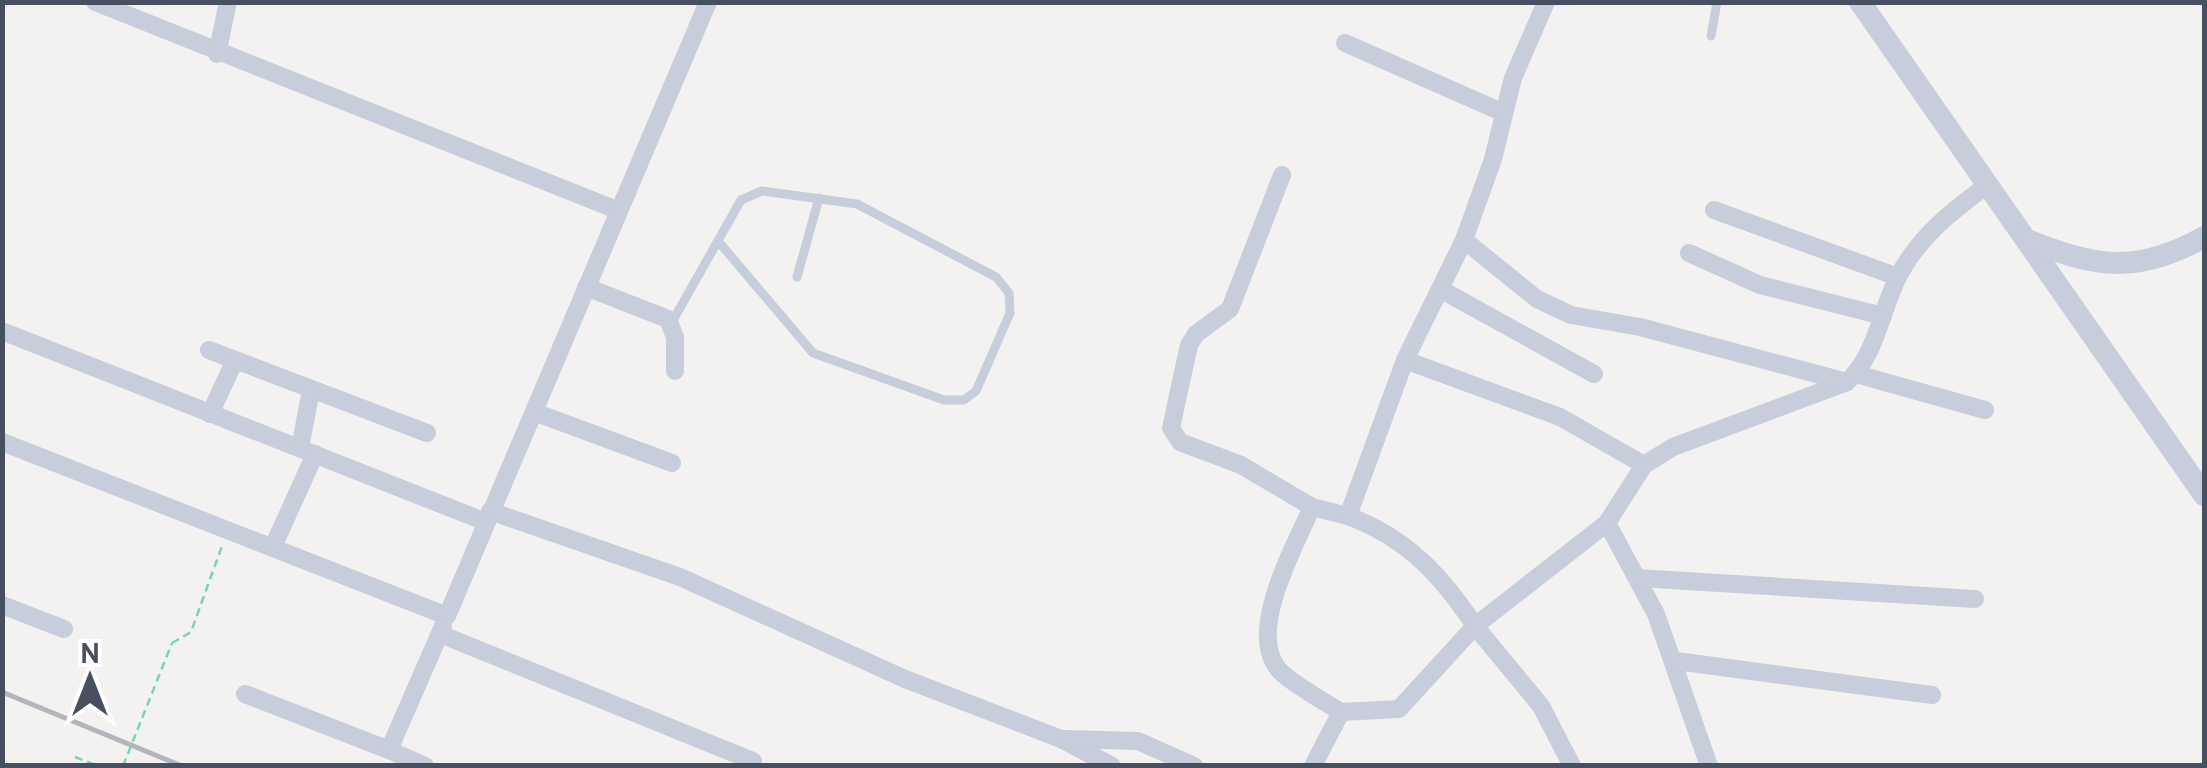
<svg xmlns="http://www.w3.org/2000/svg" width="2207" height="768" font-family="Overpass,sans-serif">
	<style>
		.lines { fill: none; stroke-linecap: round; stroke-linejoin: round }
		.path { stroke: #70d7b9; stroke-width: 2.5; stroke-dasharray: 8 5; stroke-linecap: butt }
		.service { stroke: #c7cdda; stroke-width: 9 }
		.minor { stroke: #c7cdda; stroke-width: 18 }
		.tertiary { stroke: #c7cdda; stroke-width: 22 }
		.rail { stroke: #b3b4bc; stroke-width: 5 }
		.path-bridge { stroke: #70d7b9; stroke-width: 2.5; stroke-dasharray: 8 5; stroke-linecap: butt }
	</style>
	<rect width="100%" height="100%" fill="#f4f2f1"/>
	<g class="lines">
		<g class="path">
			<polyline points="172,643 191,632 222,546"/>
			<polyline points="75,757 98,766"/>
		</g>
		<g class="service">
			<polyline points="1711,36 1717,2"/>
			<polyline points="797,277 819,198"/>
			<polyline points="672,322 741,200 762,191 857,204 996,277 1009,293 1010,313 976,391 964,400 944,400 813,353 718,241"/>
		</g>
		<g class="minor">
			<polyline points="95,2 617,210"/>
			<path d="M1546 2 1513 78 1493 159 1464 240 1405 360 1560 417 1644 465 1673 447 1847 382C1876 355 1880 314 1897 279 1918 237 1950 213 1987 185"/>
			<polyline points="1345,43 1504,113"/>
			<polyline points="217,54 228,2"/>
			<polyline points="1282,175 1230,309 1196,334 1189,345 1171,428 1180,442 1241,465 1312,507 1348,516"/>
			<polyline points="1714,210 1898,277"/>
			<polyline points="1464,240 1537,299 1571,315 1640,327 1847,382"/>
			<polyline points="1689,253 1760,285 1883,316"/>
			<polyline points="586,287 668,319 675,337 675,371"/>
			<polyline points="1440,289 1594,374"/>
			<polyline points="2,331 486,522"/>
			<polyline points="209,350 427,433"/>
			<polyline points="1856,374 1985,410"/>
			<polyline points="534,412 672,463"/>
			<polyline points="210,414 235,360"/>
			<polyline points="2,442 447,616 708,2"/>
			<polyline points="300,448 311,390"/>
			<path d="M1312 507C1295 546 1243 637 1282 673 1299 688 1322 700 1341 712"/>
			<polyline points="490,511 680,577 905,679 1061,739 1112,766"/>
			<polyline points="1607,523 1656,614 1709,766"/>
			<polyline points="273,547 315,454"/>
			<polyline points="1638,578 1975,599"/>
			<polyline points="2,605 64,629"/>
			<polyline points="440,634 753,761"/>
			<polyline points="1676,661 1932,695"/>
			<polyline points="245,694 389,750"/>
			<polyline points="1065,739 1138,741 1194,766"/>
			<polyline points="425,766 389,750 443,626"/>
			<path d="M1313 766 1341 712 1399 709 1475 626C1441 575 1407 538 1348 516L1405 360"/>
			<polyline points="1572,766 1541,706 1475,626 1607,523 1644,465"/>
		</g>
		<g class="tertiary">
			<polyline points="1860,2 2204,495"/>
			<path d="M2027 240C2096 267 2136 275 2204 237"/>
		</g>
		<polyline class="rail" points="2,692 182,766"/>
		<polyline class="path-bridge" points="123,766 172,643"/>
	</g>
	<rect width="2207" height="768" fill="none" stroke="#474f61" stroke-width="10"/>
	<g transform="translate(90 678)" stroke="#ffffff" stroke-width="8" paint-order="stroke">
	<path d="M0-8L18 38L0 25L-18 38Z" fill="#474f61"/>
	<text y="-15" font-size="28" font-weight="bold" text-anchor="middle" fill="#474f61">N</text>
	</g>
</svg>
